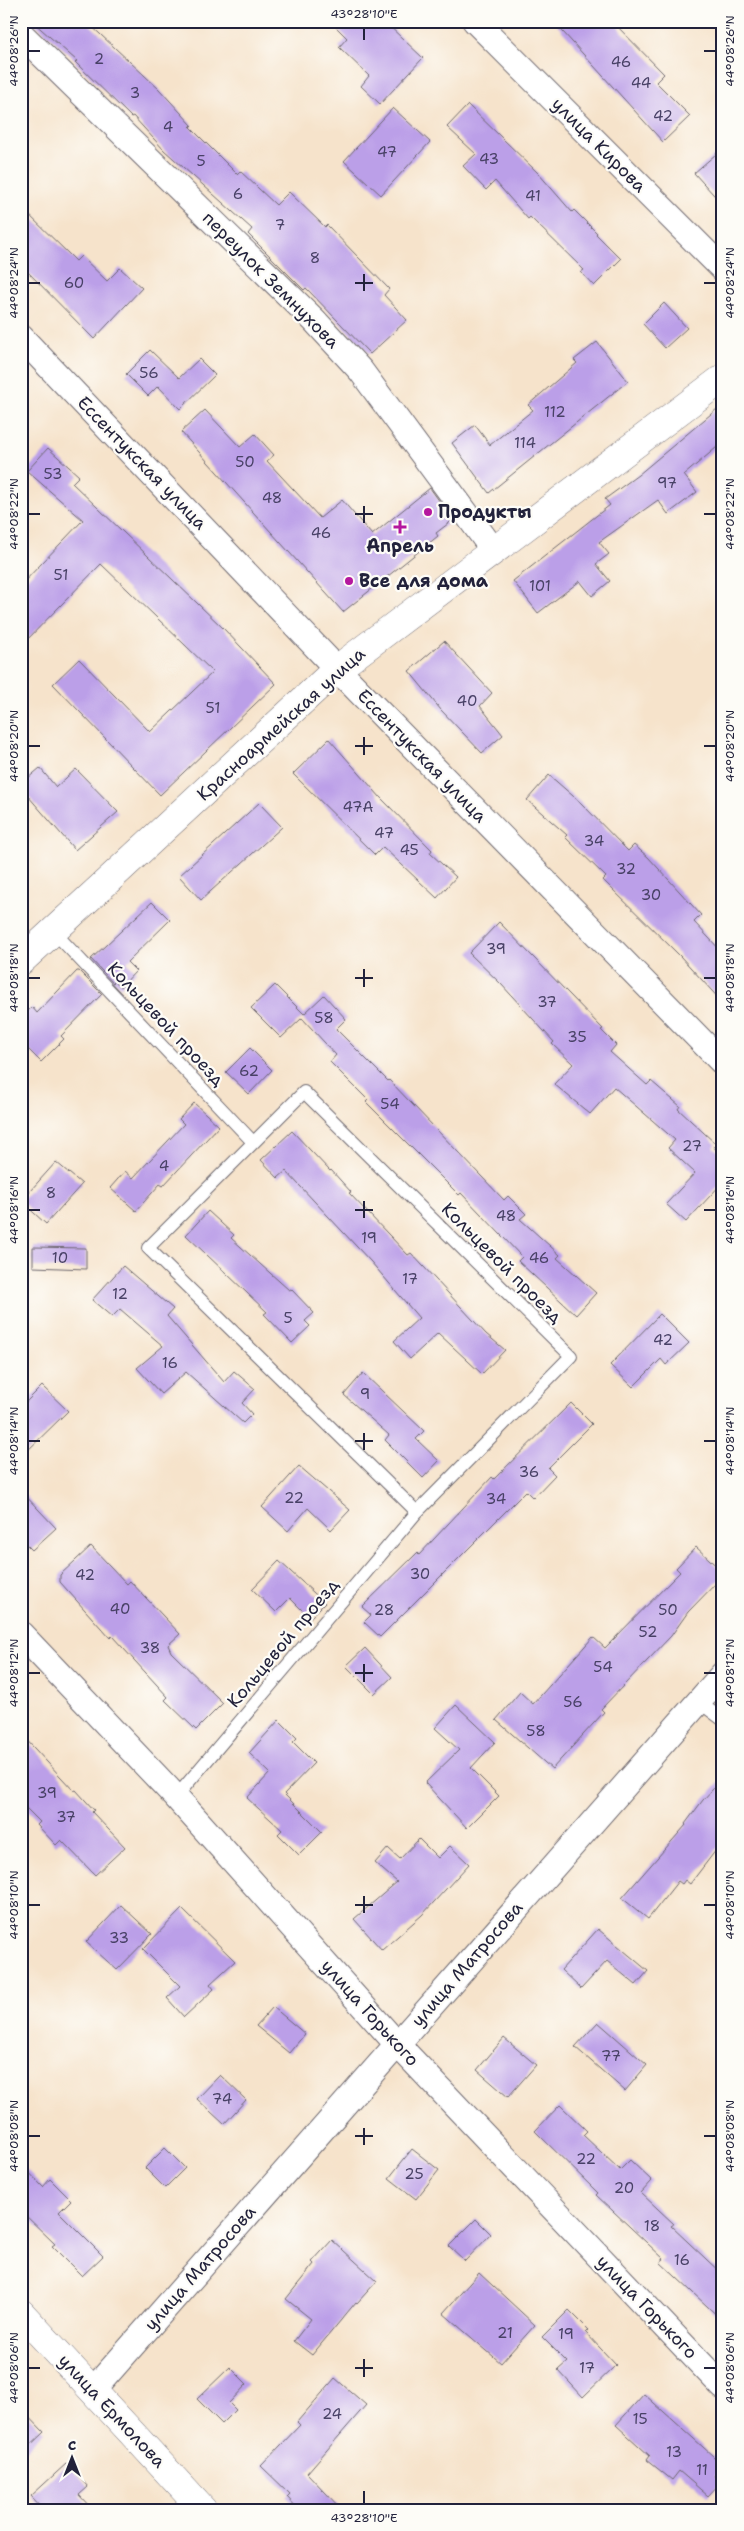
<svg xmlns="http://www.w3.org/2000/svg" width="744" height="2531" font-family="'Shantell Sans',sans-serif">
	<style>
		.building { fill: #bb9fe8 }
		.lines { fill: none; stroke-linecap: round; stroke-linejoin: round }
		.service-casing { stroke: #6c666d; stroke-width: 14 }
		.minor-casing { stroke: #6c666d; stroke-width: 27 }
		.tertiary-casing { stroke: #6c666d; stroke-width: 29 }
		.service { stroke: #fff; stroke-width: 12 }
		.minor { stroke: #fff; stroke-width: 25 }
		.tertiary { stroke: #fff; stroke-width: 28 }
		.ticks { fill: none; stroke: #22223b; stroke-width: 2 }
		.poi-dot { fill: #b5179e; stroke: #fdfcf7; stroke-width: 2 }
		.labels { text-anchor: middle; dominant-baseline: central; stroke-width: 4.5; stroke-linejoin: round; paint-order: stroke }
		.number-label { font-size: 15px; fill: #484166 }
		.street-label { font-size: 18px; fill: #22223b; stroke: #fdfcf7 }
		.poi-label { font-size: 18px; font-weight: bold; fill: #22223b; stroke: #fdfcf7; text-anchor: start }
		.neatline { fill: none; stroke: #22223b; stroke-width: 2 }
		.ticks-label { font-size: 12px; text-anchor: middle; fill: #22223b }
	</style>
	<rect width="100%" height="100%" fill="#fdfcf7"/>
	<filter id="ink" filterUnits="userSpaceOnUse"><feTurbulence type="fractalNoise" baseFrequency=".02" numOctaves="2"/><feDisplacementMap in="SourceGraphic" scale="10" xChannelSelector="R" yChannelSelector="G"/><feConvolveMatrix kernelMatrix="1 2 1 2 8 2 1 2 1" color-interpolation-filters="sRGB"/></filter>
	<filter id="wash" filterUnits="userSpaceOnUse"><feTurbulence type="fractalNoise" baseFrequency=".0096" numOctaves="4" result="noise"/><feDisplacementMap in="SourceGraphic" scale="20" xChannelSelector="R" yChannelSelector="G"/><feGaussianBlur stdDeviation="1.12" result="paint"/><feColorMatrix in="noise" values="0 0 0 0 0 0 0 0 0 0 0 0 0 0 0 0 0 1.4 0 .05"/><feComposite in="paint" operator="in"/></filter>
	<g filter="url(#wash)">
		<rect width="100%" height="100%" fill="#f6e3cb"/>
		<g id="blocks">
			<g class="building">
				<polygon points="32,21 86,21 159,89 192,125 190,127 237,174 240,171 276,205 289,192 325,227 327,225 389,289 384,295 407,320 370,354 306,288 304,290 248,234 252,229 164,150 133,116 131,117 75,62 77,61"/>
				<polygon points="330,21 384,21 423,58 380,104 361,86 369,76 339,47 347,38"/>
				<polygon points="553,21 612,21 664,74 656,82 690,116 663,142"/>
				<polygon points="468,105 538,173 572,212 574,210 597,233 596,234 621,259 594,286 581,272 584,270 530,217 528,219 495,181 486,190 463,166 476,154 447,127"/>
				<polygon points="393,108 430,142 381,195 344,161"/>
				<polygon points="723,148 723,205 694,173"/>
				<polygon points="21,207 76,261 81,256 107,281 120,268 142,288 94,339 21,265"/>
				<polygon points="664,303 687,328 665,348 643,324"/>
				<polygon points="597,342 628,381 489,493 452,443 475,425 490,445 533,410 528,405 577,363 574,360"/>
				<polygon points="150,350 179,378 199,359 215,375 180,409 158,386 148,396 126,374"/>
				<polygon points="723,404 723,442 684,475 697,492 668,514 658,500 599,542 609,554 596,564 610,581 592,596 580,581 538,613 513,581 610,505 605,499 638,475"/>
				<polygon points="205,410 240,447 255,434 274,455 267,461 320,518 342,500 372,535 430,488 453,520 436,533 438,536 343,612 181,432"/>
				<polygon points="48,448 79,476 72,483 223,628 276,684 160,795 53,684 79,659 150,732 213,672 101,564 21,646 21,585 83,520 27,471"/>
				<polygon points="444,641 492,693 480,706 503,735 482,753 441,710 409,671"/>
				<polygon points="329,739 381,798 432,850 430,853 456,877 437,898 383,847 375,855 293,774"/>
				<polygon points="40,768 56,787 76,769 118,812 75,850 21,788 21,784"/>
				<polygon points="549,775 581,803 628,851 634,845 648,857 701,915 694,922 723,953 723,1003 680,956 603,880 606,877 565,837 567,835 527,800"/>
				<polygon points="259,803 282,827 201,900 179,876"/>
				<polygon points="152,902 170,920 127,962 136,971 121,987 115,981 113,983 91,959"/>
				<polygon points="499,922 603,1029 601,1030 616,1045 610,1052 647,1085 651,1081 680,1106 678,1109 716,1144 713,1147 723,1155 723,1182 686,1222 666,1204 695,1173 668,1148 675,1140 614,1087 590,1114 554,1084 573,1064 552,1044 554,1042 501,984 469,953"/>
				<polygon points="77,971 79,971 102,994 61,1036 64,1039 41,1062 21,1042 21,1018 32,1007 37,1013"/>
				<polygon points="275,985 304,1014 324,995 346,1019 336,1029 388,1081 389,1080 504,1200 508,1196 526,1214 520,1219 560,1255 557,1258 596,1293 576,1315 518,1261 522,1257 461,1193 459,1195 366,1102 368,1100 330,1062 336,1055 302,1018 281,1038 251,1008"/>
				<polygon points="250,1048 272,1070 249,1094 226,1072"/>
				<polygon points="194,1103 219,1126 163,1186 160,1184 136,1211 110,1188 125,1171 133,1178 184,1124 179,1119"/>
				<polygon points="292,1131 330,1171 331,1170 351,1192 349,1193 408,1255 411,1253 486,1334 505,1350 482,1374 438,1333 410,1359 394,1341 419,1318 371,1262 286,1171 278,1178 261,1160"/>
				<polygon points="56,1162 82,1184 46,1224 21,1201"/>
				<polygon points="208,1211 234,1235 231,1238 289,1290 291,1289 314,1313 305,1321 310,1326 292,1343 264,1314 267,1312 186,1235"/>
				<polygon points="33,1247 86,1248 86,1269 33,1267"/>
				<polygon points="123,1266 173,1309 167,1316 224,1382 234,1371 255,1389 242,1403 252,1414 243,1423 186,1372 161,1394 137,1368 163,1346 120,1309 112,1317 92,1300"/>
				<polygon points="660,1314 689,1343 666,1365 661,1359 633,1387 610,1365"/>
				<polygon points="363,1373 424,1431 416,1439 439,1461 423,1478 385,1440 389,1435 344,1395"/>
				<polygon points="42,1386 68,1411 21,1457 21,1407"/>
				<polygon points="571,1403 592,1424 548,1468 555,1475 533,1498 526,1491 380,1637 364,1622 371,1615 362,1607 417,1553 419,1555 492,1477 494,1479"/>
				<polygon points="299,1466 350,1510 331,1530 308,1508 288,1531 262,1507"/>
				<polygon points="21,1491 56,1528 32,1550 21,1539"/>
				<polygon points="91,1546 127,1584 130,1581 180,1634 168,1645 171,1652 223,1703 196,1730 165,1700 168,1697 112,1636 110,1638 60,1582 60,1575"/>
				<polygon points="696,1547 723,1572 723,1576 688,1612 671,1636 601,1709 604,1712 552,1769 496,1720 520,1692 533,1704 593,1637 605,1648 680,1572 676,1568"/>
				<polygon points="279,1561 325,1603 310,1618 290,1598 276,1612 252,1589"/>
				<polygon points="365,1648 392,1677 374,1694 346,1666"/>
				<polygon points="456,1705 495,1742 471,1768 499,1796 467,1828 425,1783 459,1750 435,1728"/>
				<polygon points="279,1720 297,1738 293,1742 314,1763 284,1794 322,1832 299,1855 278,1834 282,1830 247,1798 270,1773 249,1753"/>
				<polygon points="21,1734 74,1791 76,1790 94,1810 92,1812 125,1847 95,1875 61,1840 56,1845 37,1825 40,1822 21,1803"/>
				<polygon points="723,1778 723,1841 690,1884 685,1880 682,1884 678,1881 648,1919 622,1898 686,1825 685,1824 703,1800"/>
				<polygon points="419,1839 438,1858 450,1846 469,1864 422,1915 382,1950 354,1919 397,1882 375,1863 388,1848 400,1859"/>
				<polygon points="121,1905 152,1934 117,1970 86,1942"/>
				<polygon points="182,1909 235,1961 210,1984 214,1989 184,2017 167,1998 180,1986 143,1949"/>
				<polygon points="598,1929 648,1971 636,1985 607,1961 581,1989 561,1970"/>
				<polygon points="273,2007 305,2034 289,2053 256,2026"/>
				<polygon points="598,2022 647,2065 625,2091 575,2047"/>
				<polygon points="504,2038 536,2065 508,2097 477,2070"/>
				<polygon points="220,2075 246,2100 224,2124 197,2099"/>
				<polygon points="560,2105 587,2131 583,2135 620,2170 630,2160 652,2181 641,2193 674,2224 671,2226 723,2275 723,2321 660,2262 664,2259 596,2195 598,2193 535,2131"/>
				<polygon points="165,2148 185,2168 165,2188 145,2168"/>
				<polygon points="412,2149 439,2170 416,2199 389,2178"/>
				<polygon points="21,2164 43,2187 50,2179 71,2200 59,2212 103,2256 82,2276 52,2246 55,2244 21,2211"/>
				<polygon points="476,2219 491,2234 465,2261 449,2246"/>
				<polygon points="332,2240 377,2281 357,2303 356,2302 312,2355 294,2341 311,2319 286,2299 314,2264 312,2262"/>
				<polygon points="479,2273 535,2325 501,2363 443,2313"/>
				<polygon points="569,2310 589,2330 586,2333 616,2365 583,2397 558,2370 567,2362 542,2337"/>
				<polygon points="230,2367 247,2384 229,2403 236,2410 222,2424 197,2399"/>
				<polygon points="335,2378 366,2405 307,2473 342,2510 299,2510 287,2497 290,2494 261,2466 300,2425 297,2422"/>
				<polygon points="644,2394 723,2465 714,2476 721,2482 708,2496 679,2471 672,2480 647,2460 650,2456 616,2425"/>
				<polygon points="21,2408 44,2432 21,2454"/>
				<polygon points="67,2463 88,2487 79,2495 93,2510 44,2510 31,2496"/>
			</g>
		</g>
	</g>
	<g filter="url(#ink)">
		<use href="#blocks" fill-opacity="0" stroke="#6c666d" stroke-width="1"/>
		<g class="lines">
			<g class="service-casing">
				<g id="service">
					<polyline points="53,931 253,1142"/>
					<polyline points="699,1702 723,1720"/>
					<polyline points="176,1797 417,1512 148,1248 304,1092 571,1356 417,1512"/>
				</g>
			</g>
			<g class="minor-casing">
				<g id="minor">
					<polyline points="475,21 723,269"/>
					<polyline points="21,34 314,320 361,371 494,551"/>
					<polyline points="21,337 337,669 723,1063"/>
					<polyline points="21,1634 176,1797 397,2044 723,2387"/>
					<polyline points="94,2389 723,1674"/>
				</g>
			</g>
			<g class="tertiary-casing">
				<g id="tertiary">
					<polyline points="21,961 337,669 723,378"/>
					<polyline points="21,2313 203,2510"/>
				</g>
			</g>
			<use href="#service" class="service"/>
			<use href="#minor" class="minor"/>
			<use href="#tertiary" class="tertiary"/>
		</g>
	</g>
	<path class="ticks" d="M364 28V40M28 51H40M704 51H716M364 274V291M28 283H40M355 283H373M704 283H716M364 506V523M28 514H40M355 514H373M704 514H716M364 737V755M28 746H40M355 746H373M704 746H716M364 969V987M28 978H40M355 978H373M704 978H716M364 1201V1218M28 1210H40M355 1210H373M704 1210H716M364 1433V1450M28 1441H40M355 1441H373M704 1441H716M364 1664V1682M28 1673H40M355 1673H373M704 1673H716M364 1896V1913M28 1905H40M355 1905H373M704 1905H716M364 2128V2145M28 2136H40M355 2136H373M704 2136H716M364 2359V2377M28 2368H40M355 2368H373M704 2368H716M364 2491V2504"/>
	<g class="poi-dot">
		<circle cx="428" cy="512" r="5"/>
		<path d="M397.5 519.5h5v5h5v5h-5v5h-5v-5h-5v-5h5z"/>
		<circle cx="349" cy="581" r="5"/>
	</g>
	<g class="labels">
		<g class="number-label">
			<text x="99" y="59">2</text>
			<text x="621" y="62">46</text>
			<text x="641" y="83">44</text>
			<text x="135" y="93">3</text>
			<text x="663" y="116">42</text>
			<text x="168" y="127">4</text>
			<text x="387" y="152">47</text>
			<text x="489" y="159">43</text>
			<text x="201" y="161">5</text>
			<text x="238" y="194">6</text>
			<text x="533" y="196">41</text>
			<text x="280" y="225">7</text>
			<text x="315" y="258">8</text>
			<text x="74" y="283">60</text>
			<text x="149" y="373">56</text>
			<text x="555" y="412">112</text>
			<text x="525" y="443">114</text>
			<text x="245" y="462">50</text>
			<text x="53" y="474">53</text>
			<text x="667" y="483">97</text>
			<text x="272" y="498">48</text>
			<text x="321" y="533">46</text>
			<text x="61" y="575">51</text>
			<text x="540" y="586">101</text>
			<text x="467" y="701">40</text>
			<text x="213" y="708">51</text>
			<text x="358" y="807">47А</text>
			<text x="384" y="833">47</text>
			<text x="594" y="841">34</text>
			<text x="409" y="850">45</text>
			<text x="626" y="869">32</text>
			<text x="651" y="895">30</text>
			<text x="496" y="949">39</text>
			<text x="547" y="1002">37</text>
			<text x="324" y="1018">58</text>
			<text x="577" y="1037">35</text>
			<text x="249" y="1071">62</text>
			<text x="390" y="1104">54</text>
			<text x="692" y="1146">27</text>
			<text x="164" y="1166">4</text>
			<text x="51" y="1193">8</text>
			<text x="506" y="1216">48</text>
			<text x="369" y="1238">19</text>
			<text x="60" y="1258">10</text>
			<text x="539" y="1258">46</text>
			<text x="410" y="1279">17</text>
			<text x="120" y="1294">12</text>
			<text x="288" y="1318">5</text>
			<text x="663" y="1340">42</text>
			<text x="170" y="1363">16</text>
			<text x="365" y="1394">9</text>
			<text x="529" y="1472">36</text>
			<text x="294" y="1498">22</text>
			<text x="496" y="1499">34</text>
			<text x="420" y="1574">30</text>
			<text x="85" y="1575">42</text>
			<text x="120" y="1609">40</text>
			<text x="384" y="1610">28</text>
			<text x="668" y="1610">50</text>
			<text x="648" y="1632">52</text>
			<text x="150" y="1648">38</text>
			<text x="603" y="1667">54</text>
			<text x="573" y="1702">56</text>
			<text x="536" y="1731">58</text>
			<text x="47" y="1793">39</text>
			<text x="66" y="1817">37</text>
			<text x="119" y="1938">33</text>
			<text x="611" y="2056">77</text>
			<text x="222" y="2099">74</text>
			<text x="586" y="2159">22</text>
			<text x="414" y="2174">25</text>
			<text x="624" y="2188">20</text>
			<text x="652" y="2226">18</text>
			<text x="682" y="2260">16</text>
			<text x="505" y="2333">21</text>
			<text x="566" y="2334">19</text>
			<text x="587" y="2368">17</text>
			<text x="332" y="2414">24</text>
			<text x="640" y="2419">15</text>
			<text x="674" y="2452">13</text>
			<text x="702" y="2470">11</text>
		</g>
		<g class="street-label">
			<text transform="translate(599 145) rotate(45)">улица Кирова</text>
			<text transform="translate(271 280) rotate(45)">переулок Земнухова</text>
			<text transform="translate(142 463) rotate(46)">Ессентукская улица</text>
			<text transform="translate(281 724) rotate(-42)">Красноармейская улица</text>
			<text transform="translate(422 756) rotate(46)">Ессентукская улица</text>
			<text transform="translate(166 1024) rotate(47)">Кольцевой проезд</text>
			<text transform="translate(502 1263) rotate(45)">Кольцевой проезд</text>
			<text transform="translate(283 1643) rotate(-50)">Кольцевой проезд</text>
			<text transform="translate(467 1964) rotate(-49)">улица Матросова</text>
			<text transform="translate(370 2013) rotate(48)">улица Горького</text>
			<text transform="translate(200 2268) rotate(-49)">улица Матросова</text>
			<text transform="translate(647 2307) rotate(46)">улица Горького</text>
			<text transform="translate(112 2411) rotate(47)">улица Ермолова</text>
		</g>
		<g class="poi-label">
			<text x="438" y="512">Продукты</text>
			<text x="400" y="546" text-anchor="middle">Апрель</text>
			<text x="359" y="581">Все для дома</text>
		</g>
	</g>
	<rect width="744" height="2531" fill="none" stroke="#fdfcf7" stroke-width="55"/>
	<g transform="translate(72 2458)" stroke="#fdfcf7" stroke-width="4" paint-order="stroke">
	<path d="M0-4L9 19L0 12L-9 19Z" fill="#22223b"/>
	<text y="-8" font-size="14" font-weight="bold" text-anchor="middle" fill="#22223b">С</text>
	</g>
	<rect x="28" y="28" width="688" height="2476" class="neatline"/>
	<g class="ticks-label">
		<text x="364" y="18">43°28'10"E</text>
		<text transform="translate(14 51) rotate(-90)" y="4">44°08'26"N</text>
		<text transform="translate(730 51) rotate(-90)" y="4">44°08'26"N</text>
		<text transform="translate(14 283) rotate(-90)" y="4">44°08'24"N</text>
		<text transform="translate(730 283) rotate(-90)" y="4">44°08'24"N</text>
		<text transform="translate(14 514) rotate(-90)" y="4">44°08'22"N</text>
		<text transform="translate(730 514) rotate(-90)" y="4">44°08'22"N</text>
		<text transform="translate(14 746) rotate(-90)" y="4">44°08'20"N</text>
		<text transform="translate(730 746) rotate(-90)" y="4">44°08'20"N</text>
		<text transform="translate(14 978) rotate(-90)" y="4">44°08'18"N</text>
		<text transform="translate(730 978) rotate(-90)" y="4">44°08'18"N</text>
		<text transform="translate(14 1210) rotate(-90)" y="4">44°08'16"N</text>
		<text transform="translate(730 1210) rotate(-90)" y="4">44°08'16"N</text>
		<text transform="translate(14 1441) rotate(-90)" y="4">44°08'14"N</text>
		<text transform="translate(730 1441) rotate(-90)" y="4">44°08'14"N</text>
		<text transform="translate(14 1673) rotate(-90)" y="4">44°08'12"N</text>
		<text transform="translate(730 1673) rotate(-90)" y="4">44°08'12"N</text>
		<text transform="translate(14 1905) rotate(-90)" y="4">44°08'10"N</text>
		<text transform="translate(730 1905) rotate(-90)" y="4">44°08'10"N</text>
		<text transform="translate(14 2136) rotate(-90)" y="4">44°08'08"N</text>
		<text transform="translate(730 2136) rotate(-90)" y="4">44°08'08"N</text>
		<text transform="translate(14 2368) rotate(-90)" y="4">44°08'06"N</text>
		<text transform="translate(730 2368) rotate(-90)" y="4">44°08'06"N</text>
		<text x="364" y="2522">43°28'10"E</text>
	</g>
</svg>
